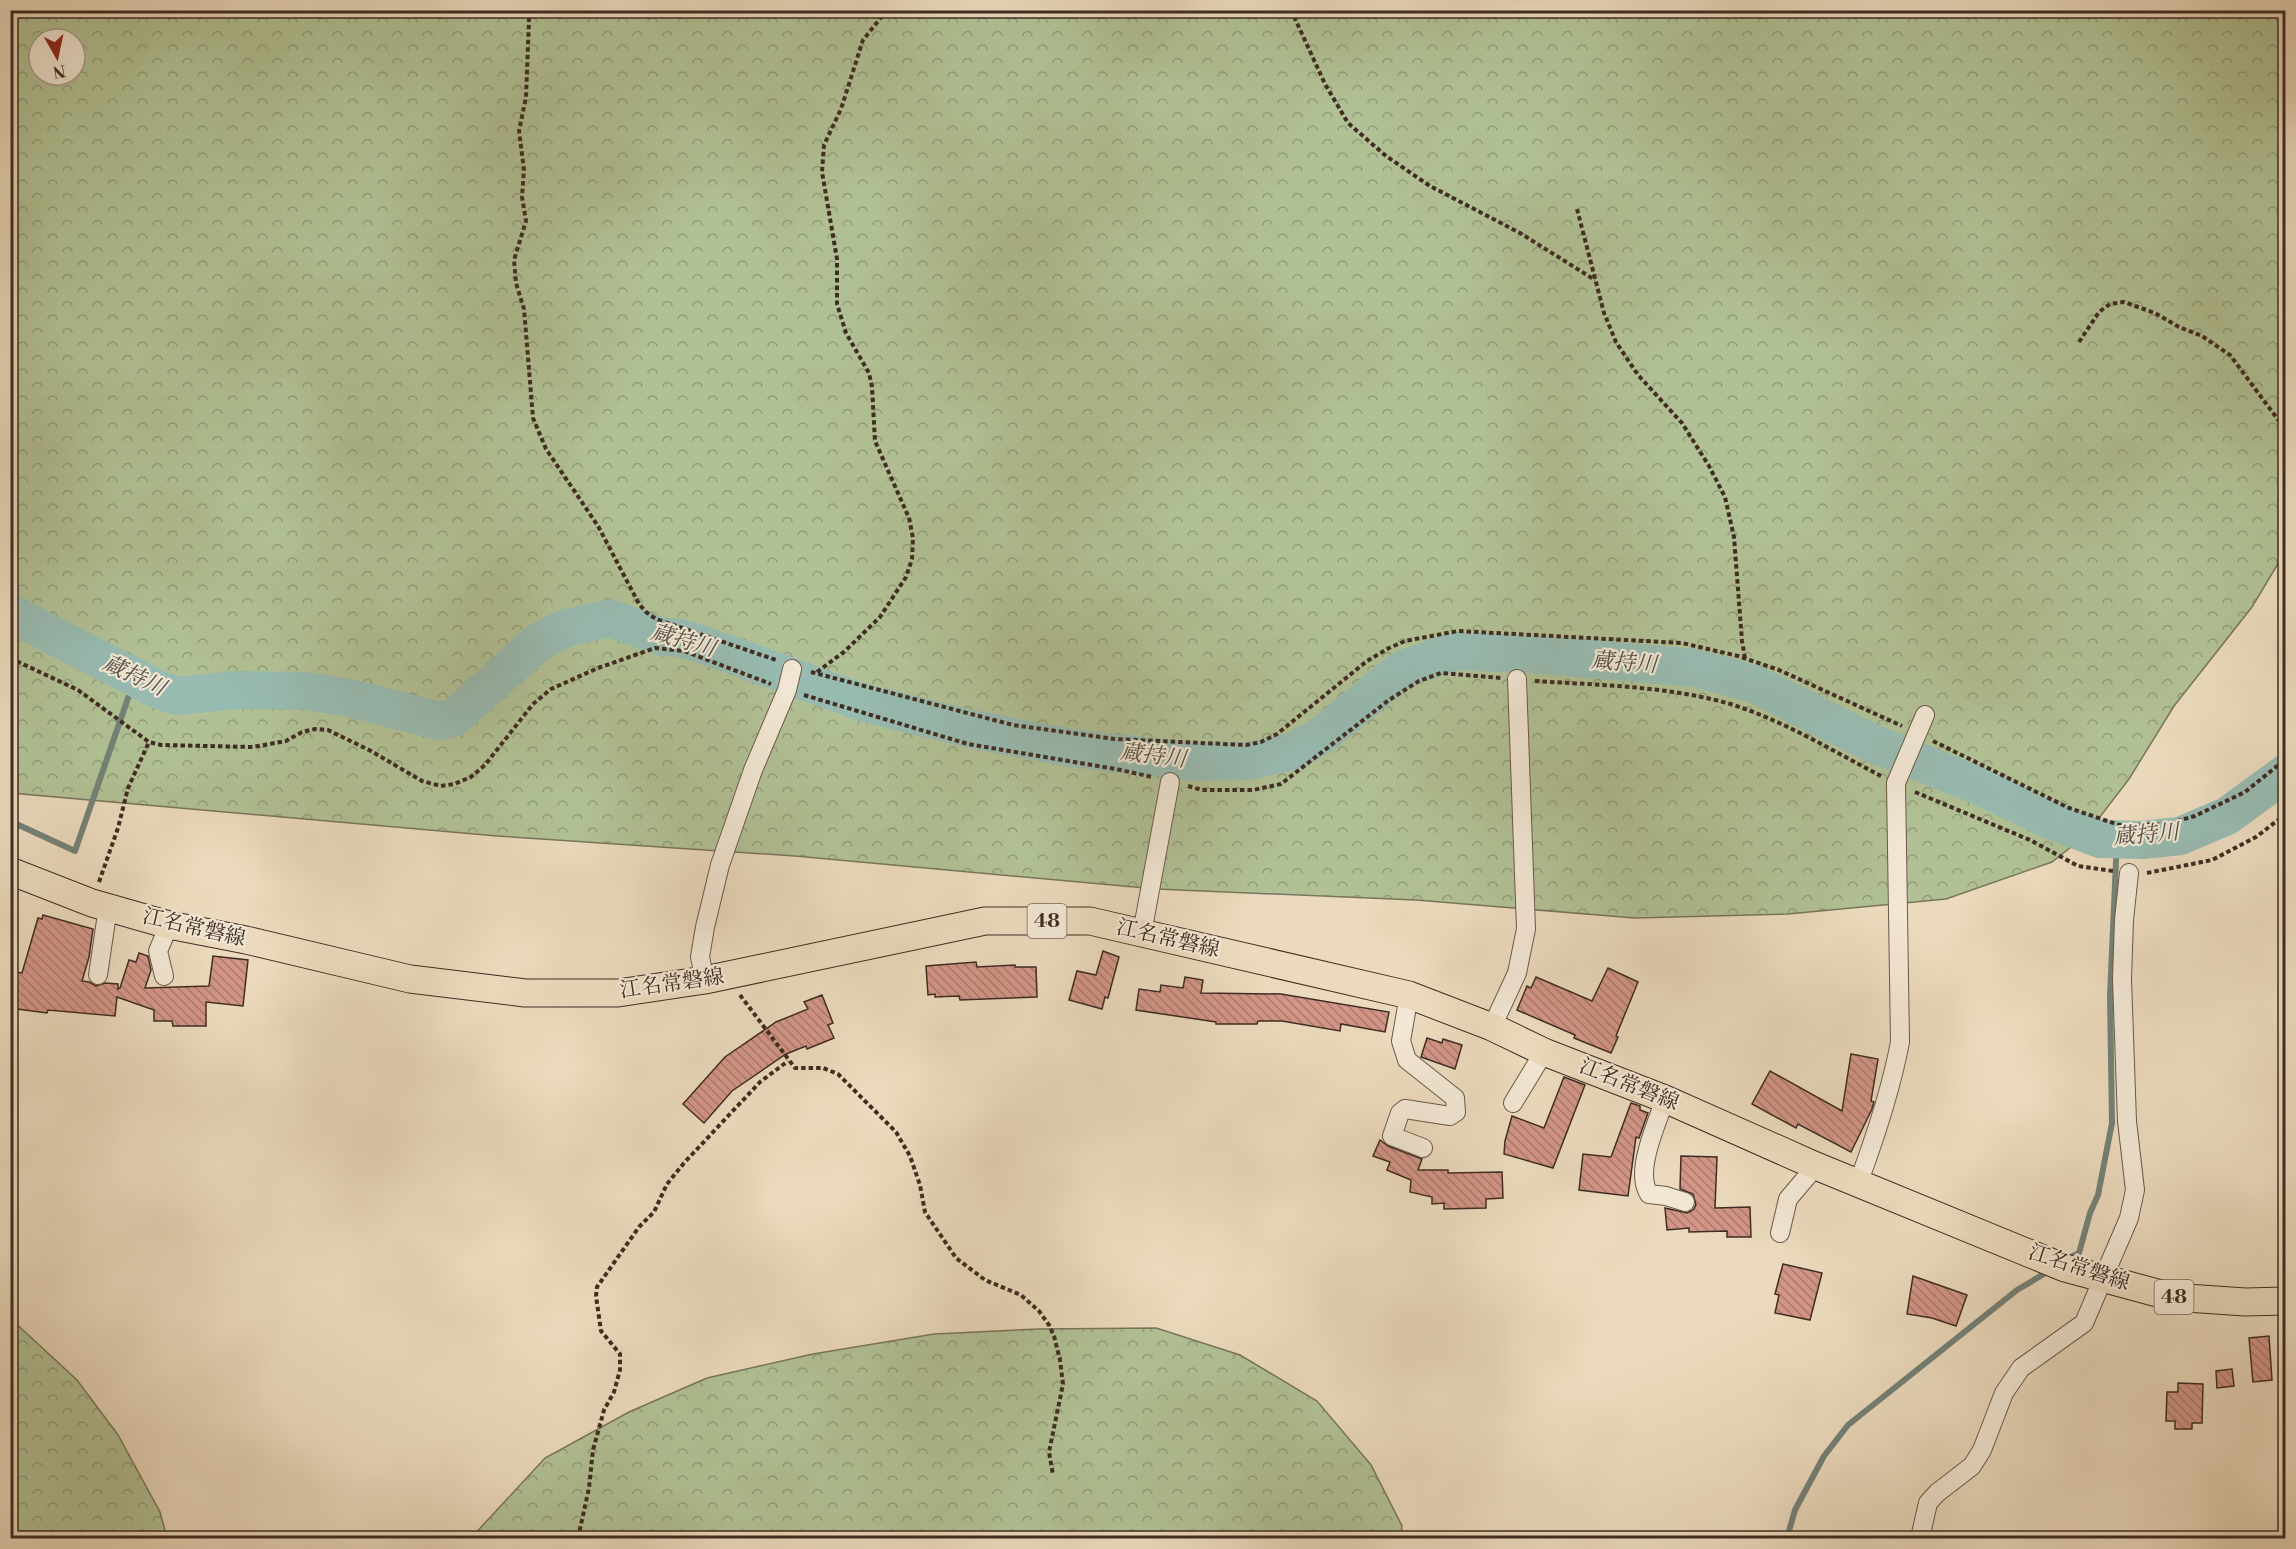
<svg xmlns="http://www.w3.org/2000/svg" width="2296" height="1549" font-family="'Libre Bodoni','Noto Serif JP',serif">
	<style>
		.forest { fill: url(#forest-crowns); stroke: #78765c; stroke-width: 1.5; fill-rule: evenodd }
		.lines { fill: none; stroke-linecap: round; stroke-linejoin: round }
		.stream { stroke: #748278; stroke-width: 6 }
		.river { stroke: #98bbb1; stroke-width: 38 }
		.building { fill: url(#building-back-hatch); stroke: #3f2c22; stroke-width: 1.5 }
		.minor-casing { stroke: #6a5849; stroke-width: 20 }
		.primary-casing { stroke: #3f2c22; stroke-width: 29 }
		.path { stroke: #3f2c22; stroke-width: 4; stroke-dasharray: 4.5 3; stroke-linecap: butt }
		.minor { stroke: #f2e7d4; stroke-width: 18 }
		.primary { stroke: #ebdabd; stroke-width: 27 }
		.labels { text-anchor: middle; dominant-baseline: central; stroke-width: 4.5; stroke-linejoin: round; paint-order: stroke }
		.shield { fill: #f2e7d4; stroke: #756457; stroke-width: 1.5 }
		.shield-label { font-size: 20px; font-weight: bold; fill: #3f2c22 }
		.street-label { font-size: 21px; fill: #3f2c22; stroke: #f2e7d4 }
		.water-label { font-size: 22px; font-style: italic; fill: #555046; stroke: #f2e7d4 }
	</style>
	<defs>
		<pattern id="forest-crowns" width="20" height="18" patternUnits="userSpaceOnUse" patternTransform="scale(1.5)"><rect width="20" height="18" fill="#b1c195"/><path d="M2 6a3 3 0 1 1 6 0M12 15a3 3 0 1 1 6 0" fill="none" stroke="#919d79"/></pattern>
		<pattern id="building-back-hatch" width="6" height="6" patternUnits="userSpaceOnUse" patternTransform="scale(1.5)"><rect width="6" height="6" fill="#d29587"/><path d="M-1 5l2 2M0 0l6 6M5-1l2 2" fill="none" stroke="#ac7a6e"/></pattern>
	</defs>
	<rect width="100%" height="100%" fill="#ebdabd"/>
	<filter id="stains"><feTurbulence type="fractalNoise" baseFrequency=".00333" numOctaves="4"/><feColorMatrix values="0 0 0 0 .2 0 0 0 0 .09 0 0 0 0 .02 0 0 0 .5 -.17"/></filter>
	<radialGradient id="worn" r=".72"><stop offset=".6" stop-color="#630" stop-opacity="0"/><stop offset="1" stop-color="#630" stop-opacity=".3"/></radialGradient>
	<g class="forest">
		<path d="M10 11H2285V552L2252 607 2174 706 2129 779 2086 835 2052 862 1946 899 1788 914 1635 918 1416 900 1156 889 795 856 497 836 11 793ZM39 39H75V75H39Z"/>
		<polygon points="11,1319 77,1380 118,1435 160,1512 167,1538 11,1538"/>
		<polygon points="1156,1328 1240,1355 1317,1401 1371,1465 1402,1526 1401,1538 471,1538 545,1458 629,1412 707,1378 813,1354 934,1334 1039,1329"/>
	</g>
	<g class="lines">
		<g class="stream">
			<polyline points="10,821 75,851 135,678"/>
			<polyline points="2067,1259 2079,1253 2090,1213 2098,1195 2112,1123 2110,996 2117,839"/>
			<polyline points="1787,1538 1795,1510 1824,1456 1848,1425 2017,1290 2049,1271"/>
		</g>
		<polyline class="river" points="10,613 157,689 177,696 237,690 306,691 350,698 440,721 455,717 537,643 566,628 610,618 662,637 677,637 698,643 861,702 966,728 1071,748 1195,762 1249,761 1294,751 1321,736 1401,670 1455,651 1544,655 1695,668 1754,684 1872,743 1977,785 2048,819 2100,839 2143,840 2180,836 2227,816 2286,773"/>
	</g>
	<g class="building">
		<polygon points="43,915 93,929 89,957 82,981 89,982 96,986 105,983 118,984 118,989 120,988 129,960 136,962 139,953 148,956 151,970 145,988 209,986 213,956 248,960 243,1006 206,1002 206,1026 173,1026 172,1021 154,1021 154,1010 117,997 115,1016 48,1010 47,1013 10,1008 10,971 22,973 38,918 42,919"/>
		<polygon points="1103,951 1119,957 1108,998 1105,997 1102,1009 1069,1000 1077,971 1096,975"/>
		<polygon points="976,962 977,967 1015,965 1015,967 1036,967 1037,997 960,1000 959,996 935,997 935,994 928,995 926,966"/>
		<polygon points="1608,968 1638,982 1616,1036 1618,1037 1611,1053 1574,1038 1575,1035 1517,1010 1527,986 1531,988 1536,977 1592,1001"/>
		<polygon points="1185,977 1203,980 1201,993 1281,994 1389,1012 1385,1032 1341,1024 1340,1031 1282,1021 1258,1021 1257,1024 1216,1024 1216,1022 1136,1010 1139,989 1160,992 1161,985 1183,988"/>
		<polygon points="822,995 833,1023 828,1025 834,1038 807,1049 806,1046 786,1054 732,1091 704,1123 683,1104 725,1057 776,1022 808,1009 804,1002"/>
		<polygon points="1427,1038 1442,1043 1443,1039 1462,1045 1455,1069 1421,1057"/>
		<polygon points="1851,1054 1878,1059 1871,1101 1874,1102 1872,1109 1851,1152 1798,1124 1796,1128 1752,1104 1770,1071 1842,1111"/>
		<polygon points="1564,1077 1585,1085 1553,1168 1504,1154 1505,1141 1512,1116 1544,1128"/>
		<polygon points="1631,1103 1640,1106 1640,1110 1648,1113 1639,1138 1636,1137 1628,1196 1579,1190 1583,1154 1611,1157"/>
		<polygon points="1380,1140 1388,1146 1422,1159 1418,1170 1448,1170 1448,1173 1502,1172 1503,1198 1486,1199 1486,1208 1444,1209 1444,1203 1432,1204 1432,1197 1410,1192 1411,1180 1387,1170 1390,1162 1373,1156"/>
		<polygon points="1681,1156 1717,1157 1715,1208 1750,1207 1751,1237 1727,1237 1727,1231 1689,1232 1689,1228 1667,1230 1665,1208 1687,1213 1693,1210 1696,1205 1693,1194 1680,1189"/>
		<polygon points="1783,1264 1822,1273 1810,1320 1775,1313 1779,1295 1775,1294"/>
		<polygon points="1913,1276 1967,1295 1956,1326 1932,1318 1907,1314"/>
		<polygon points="2269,1336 2272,1380 2253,1382 2249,1338"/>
		<polygon points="2232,1369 2234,1386 2217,1388 2216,1371"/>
		<polygon points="2178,1383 2203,1384 2202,1423 2192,1423 2192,1429 2175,1429 2175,1421 2166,1421 2167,1392 2178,1392"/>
	</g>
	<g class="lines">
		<g class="minor-casing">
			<g id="minor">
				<polyline points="1142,933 1170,782"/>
				<polyline points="98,975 108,907"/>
				<polyline points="164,976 158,951 169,925"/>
				<polyline points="705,980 700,957 705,927 720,865 753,770 787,690 792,669"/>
				<polyline points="1409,995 1401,1041 1407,1060 1455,1098 1456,1112 1450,1116 1405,1109 1400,1113 1392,1136 1423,1148"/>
				<polyline points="1492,1027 1517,973 1526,929 1517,679"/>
				<path d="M1665 1099C1657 1124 1634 1171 1649 1194L1666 1196 1685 1202"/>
				<polyline points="1513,1103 1544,1052"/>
				<path d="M1859 1181C1876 1135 1891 1090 1900 1042L1896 783 1925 715"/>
				<polyline points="1780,1233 1788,1199 1816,1166"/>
				<polyline points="1920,1538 1928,1503 1937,1493 1972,1466 1982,1450 2004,1393 2021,1368 2084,1323 2129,1218 2135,1190 2127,1121 2122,979 2124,920 2129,873"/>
			</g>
		</g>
		<g class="primary-casing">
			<polyline id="primary" points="10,871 92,903 169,925 246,940 410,979 525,993 618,993 705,980 985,921 1090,921 1409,995 1492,1027 1544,1052 1665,1099 1816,1166 2065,1268 2172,1297 2245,1302 2286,1301"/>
		</g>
		<g class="path">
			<polyline points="527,10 529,20 526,97 519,131 524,170 522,197 526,221 514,260 516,283 524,309 533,418 546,449 598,526 639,604 646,612 656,619 776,660"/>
			<polyline points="1291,10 1325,84 1348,123 1386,156 1430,186 1520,233 1595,280"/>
			<polyline points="1577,209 1604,313 1616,342 1638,375 1682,423 1709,466 1725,497 1734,537 1742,641 1745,658"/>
			<polyline points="2079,342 2099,312 2110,304 2124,302 2155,313 2179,327 2202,336 2230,355 2279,421 2286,428"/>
			<polyline points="10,658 78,690 149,742 161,745 253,747 286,741 302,732 315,729 328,730 371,751 422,781 441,786 454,784 471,777 485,765 533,704 551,689 598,668 655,648 684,651 771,684"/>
			<polyline points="811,672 1013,725 1115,739 1246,745 1261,742 1277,734 1367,661 1389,648 1405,641 1458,631 1682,643 1738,656 1779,670 1902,726"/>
			<polyline points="817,672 845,651 880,617 906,577 912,559 913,538 909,518 875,441 872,387 869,373 846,333 837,304 837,259 822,172 824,145 841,109 863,40 887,10"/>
			<path d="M1535 681C1599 685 1664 686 1727 703 1781 719 1831 750 1881 776"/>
			<polyline points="804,695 968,744 1116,769 1152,777"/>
			<polyline points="1933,741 2069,808 2119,825 2167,824 2195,816 2245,792 2286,759"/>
			<polyline points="1188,786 1202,790 1253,790 1281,784 1389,700 1419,681 1441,673 1501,678"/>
			<polyline points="1915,792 2030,840 2078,866 2113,871"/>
			<polyline points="2147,873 2212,860 2256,837 2286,814"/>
			<polyline points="99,882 118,828 128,788 149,742"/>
			<polyline points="740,995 795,1068 823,1068 838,1074 896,1132 910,1156 920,1185 925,1212 956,1258 985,1280 1021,1295 1039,1311 1049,1325 1054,1336 1060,1360 1063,1384 1049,1452 1053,1475"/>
			<polyline points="578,1538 589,1488 593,1450 604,1410 614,1392 620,1370 620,1354 601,1331 596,1296 597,1287 639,1227 654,1212 667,1184 684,1163 760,1082 788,1061"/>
		</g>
		<use href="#minor" class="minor"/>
		<use href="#primary" class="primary"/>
	</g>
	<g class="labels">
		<g class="shield">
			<rect x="1027.5" y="904" width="39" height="34" rx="4.5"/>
			<rect x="2154.5" y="1280" width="39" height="34" rx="4.5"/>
		</g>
		<g class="shield-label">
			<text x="1047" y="921">48</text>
			<text x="2174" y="1297">48</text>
		</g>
		<g class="street-label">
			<text transform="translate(194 928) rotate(13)">江名常磐線</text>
			<text transform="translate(1168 939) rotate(13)">江名常磐線</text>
			<text transform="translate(672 984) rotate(-8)">江名常磐線</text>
			<text transform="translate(1629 1085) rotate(22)">江名常磐線</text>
			<text transform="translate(2079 1268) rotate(18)">江名常磐線</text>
		</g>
		<g class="water-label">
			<text transform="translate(683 641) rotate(16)">蔵持川</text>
			<text transform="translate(1624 663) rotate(4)">蔵持川</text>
			<text transform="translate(134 676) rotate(25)">蔵持川</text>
			<text transform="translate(1153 756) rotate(7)">蔵持川</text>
			<text transform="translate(2146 835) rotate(-5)">蔵持川</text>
		</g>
	</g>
	<rect width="2296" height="1549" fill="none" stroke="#ebdabd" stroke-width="36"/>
	<rect x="12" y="12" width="2272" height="1525" fill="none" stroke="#3f2c22" stroke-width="3"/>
	<rect x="18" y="18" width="2260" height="1513" fill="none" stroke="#3f2c22" stroke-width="1.5"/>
	<g transform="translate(57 57) rotate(171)"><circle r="28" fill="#f2e7d4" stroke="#aa9c8d" stroke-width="1.5"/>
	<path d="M0-4.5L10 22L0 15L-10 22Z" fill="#8f2418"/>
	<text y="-9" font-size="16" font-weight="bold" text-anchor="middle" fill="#3f2c22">N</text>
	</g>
	<rect width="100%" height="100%" filter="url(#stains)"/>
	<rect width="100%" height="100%" fill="url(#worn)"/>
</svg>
